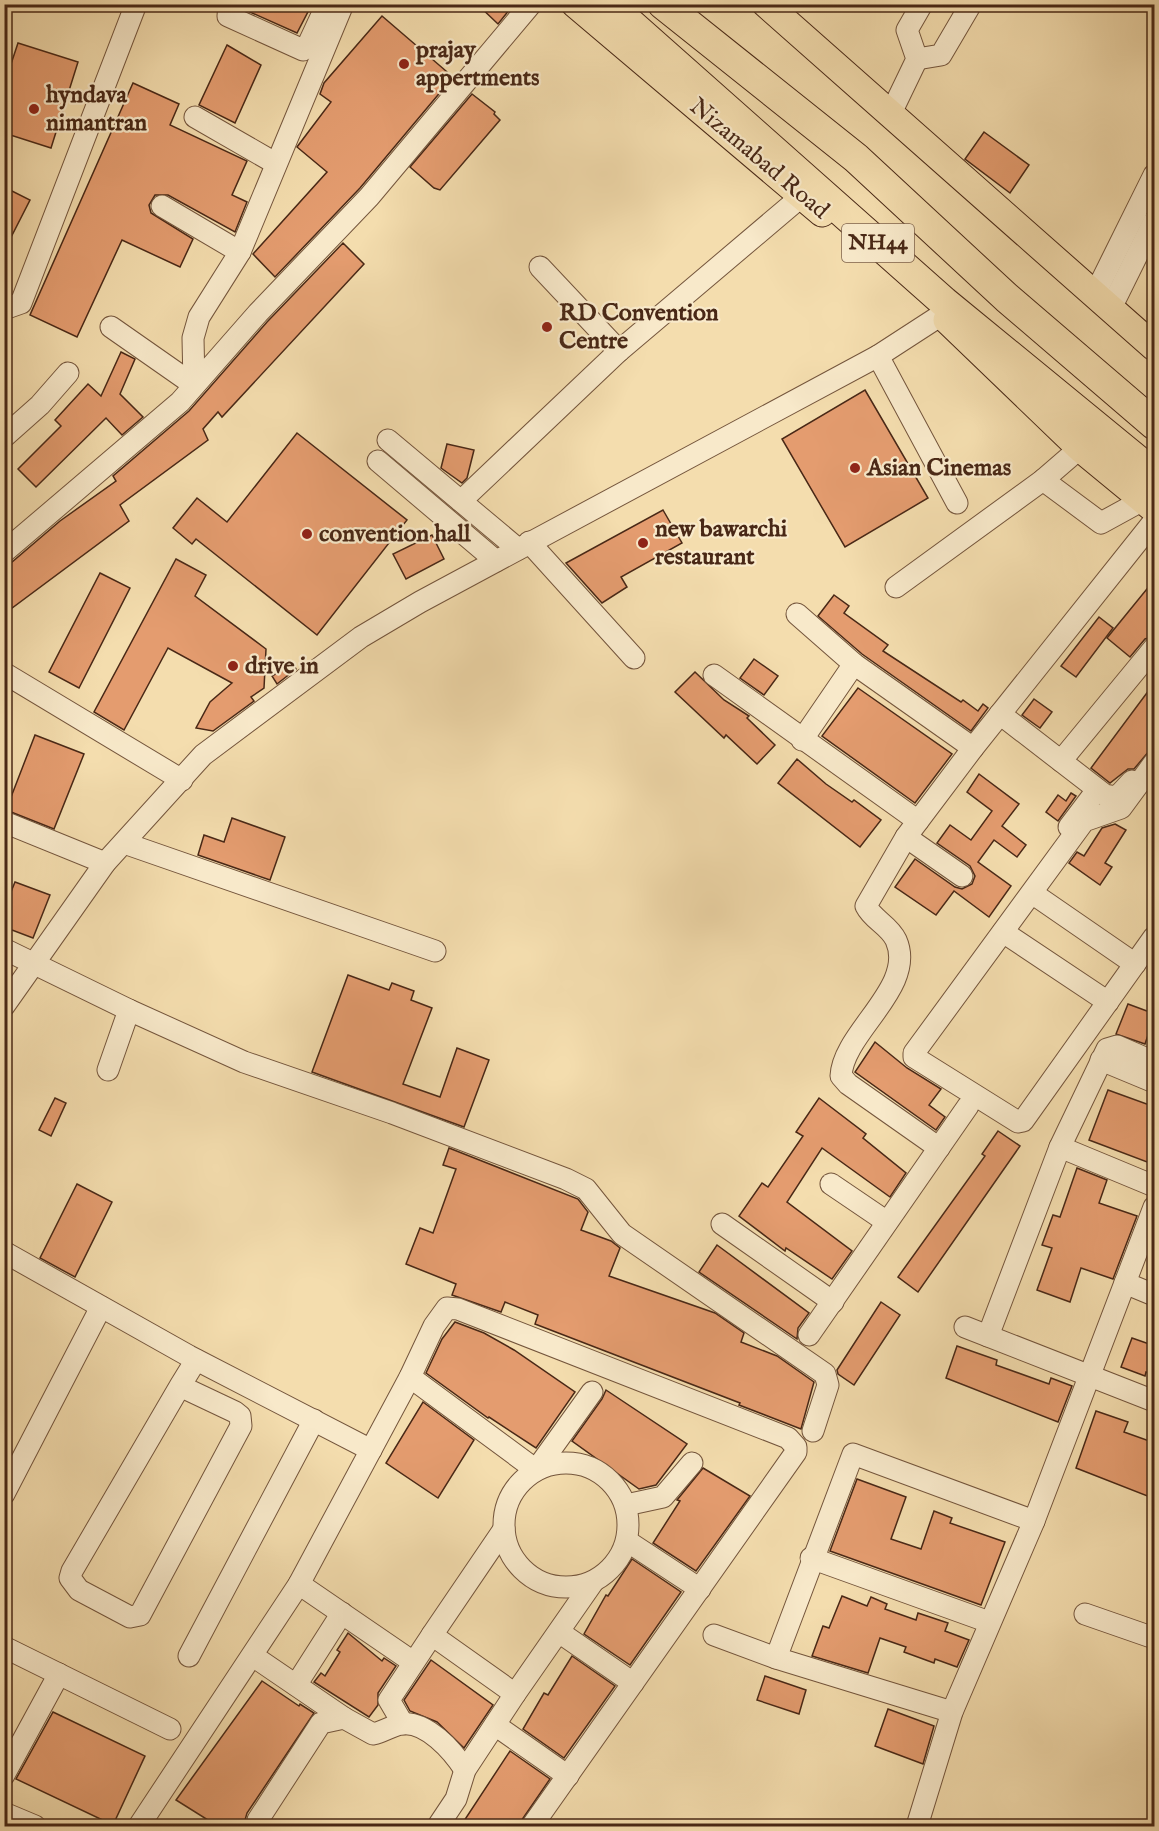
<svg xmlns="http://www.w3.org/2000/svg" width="1159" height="1831" font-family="'IM FELL English',serif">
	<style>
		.building { fill: #e49c6f; stroke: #492816; stroke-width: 1.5 }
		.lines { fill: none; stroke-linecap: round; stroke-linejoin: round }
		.minor-casing { stroke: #74553c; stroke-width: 23 }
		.major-casing { stroke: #492816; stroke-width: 29 }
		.highway-casing { stroke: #492816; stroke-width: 32 }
		.minor { stroke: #f8e9ca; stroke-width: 21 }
		.major { stroke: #f4ddae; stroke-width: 27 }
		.highway { stroke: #f4ddae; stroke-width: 30 }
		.poi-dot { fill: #8f2418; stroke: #f8e9ca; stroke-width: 2 }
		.labels { text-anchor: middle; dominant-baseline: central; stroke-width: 4.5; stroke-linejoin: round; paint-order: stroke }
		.shield { fill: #f8e9ca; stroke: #7e624c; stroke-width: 1.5 }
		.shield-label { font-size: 22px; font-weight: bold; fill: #492816 }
		.poi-label { font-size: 24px; font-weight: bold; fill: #492816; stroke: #f8e9ca; text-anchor: start }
		.street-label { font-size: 24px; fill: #492816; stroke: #f8e9ca }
	</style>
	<rect width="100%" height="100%" fill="#f4ddae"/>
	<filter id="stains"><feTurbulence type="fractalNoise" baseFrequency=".00333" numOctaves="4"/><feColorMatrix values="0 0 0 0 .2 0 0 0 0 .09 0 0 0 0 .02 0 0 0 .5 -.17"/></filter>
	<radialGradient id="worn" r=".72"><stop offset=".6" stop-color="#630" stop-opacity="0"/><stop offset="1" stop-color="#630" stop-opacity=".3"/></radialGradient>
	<g class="building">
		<polygon points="242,4 312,4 297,33 241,8"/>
		<polygon points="477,4 514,4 498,24"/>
		<polygon points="382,16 453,77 360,188 275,277 253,254 327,172 297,147 331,102 320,94 324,83"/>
		<polygon points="18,43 78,62 51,148 4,133 4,85"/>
		<polygon points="227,45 261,65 235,123 199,105"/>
		<polygon points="133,83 179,104 170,125 247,161 232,195 247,202 235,232 168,195 155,195 149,205 151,213 193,239 180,267 122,240 77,337 30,315"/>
		<polygon points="472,94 495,112 494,114 500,120 440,190 434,188 410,167"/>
		<polygon points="984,132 1029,165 1010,193 965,159"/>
		<polygon points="4,187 30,200 4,251"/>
		<polygon points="343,243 364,264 222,417 218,412 203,429 208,440 120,505 129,521 4,614 4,564 12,562 60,521 116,481 113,476 189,411 267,322"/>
		<polygon points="121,352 135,359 120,394 143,417 122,435 106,418 36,487 18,469 61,426 55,420 88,384 101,396"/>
		<polygon points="865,390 928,498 845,547 782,439"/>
		<polygon points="297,433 407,520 317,635 196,539 192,544 173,528 197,498 227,522"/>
		<polygon points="447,444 474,450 467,478 462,483 441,468"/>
		<polygon points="663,510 682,543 621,577 627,587 602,603 566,563"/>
		<polygon points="432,535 444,559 406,579 393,554"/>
		<polygon points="176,559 206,575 195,596 266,649 264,688 251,697 254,701 213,731 196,728 210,702 232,683 168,648 124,730 94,712"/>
		<polygon points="100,573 130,588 79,688 49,672"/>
		<polygon points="1155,579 1155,636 1145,639 1130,657 1107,638"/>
		<polygon points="834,595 849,606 844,613 888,645 883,651 961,702 963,700 978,711 983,704 988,708 971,731 862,654 818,616"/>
		<polygon points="1099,617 1113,628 1076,677 1061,666"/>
		<polygon points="754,659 778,676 764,695 740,678"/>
		<polygon points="293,663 296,669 277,684 272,676"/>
		<polygon points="695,672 724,700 749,716 747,718 775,745 757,764 726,735 724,738 675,692"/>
		<polygon points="1155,682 1155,744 1134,769 1128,769 1110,783 1091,768"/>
		<polygon points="858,688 952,754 915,803 822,736"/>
		<polygon points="1034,699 1052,712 1040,728 1022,715"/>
		<polygon points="35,735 84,754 54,829 6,810"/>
		<polygon points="797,759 826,784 852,802 854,800 881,820 860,847 778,783"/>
		<polygon points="979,774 1019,804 1002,826 1026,845 1017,857 994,840 978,862 1011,886 989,917 954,891 936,915 895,887 915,859 955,887 962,889 972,884 975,876 970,866 937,843 950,825 971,840 992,811 967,792"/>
		<polygon points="1071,793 1076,796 1058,821 1046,812 1058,795 1066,801"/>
		<polygon points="232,818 285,837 270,880 198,855 204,835 224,842"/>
		<polygon points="1115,824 1126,830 1105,863 1112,867 1100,885 1069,863 1077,852 1084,856 1102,828"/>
		<polygon points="15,882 50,895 33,938 4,927 4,909"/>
		<polygon points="348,975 389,990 392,983 414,991 411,1000 432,1008 403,1084 440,1097 457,1048 489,1060 464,1127 312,1072"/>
		<polygon points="1128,1004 1155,1014 1145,1044 1116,1034"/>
		<polygon points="875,1042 907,1068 941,1089 929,1105 945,1117 936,1130 855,1072"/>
		<polygon points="1108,1090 1155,1107 1155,1165 1089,1140"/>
		<polygon points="55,1098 66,1103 51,1136 39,1130"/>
		<polygon points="819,1098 866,1134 863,1138 906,1173 890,1197 822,1148 787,1202 852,1251 832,1279 786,1248 785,1251 739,1216 762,1183 768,1187 803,1136 796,1132"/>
		<polygon points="998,1131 1020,1146 918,1292 898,1277 985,1156 982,1154"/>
		<polygon points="449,1148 578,1199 588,1212 581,1230 611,1241 620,1248 609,1276 715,1313 744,1333 741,1342 777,1356 814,1382 801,1429 739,1405 740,1403 535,1324 538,1315 505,1302 501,1312 452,1295 456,1284 406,1264 420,1228 433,1233 456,1169 443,1165"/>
		<polygon points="1077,1168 1107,1180 1099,1203 1137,1216 1113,1279 1081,1268 1070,1302 1037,1290 1052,1248 1042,1245 1053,1215 1060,1217"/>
		<polygon points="77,1184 112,1202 75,1277 40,1258"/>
		<polygon points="717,1245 809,1313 798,1328 797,1339 699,1272"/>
		<polygon points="881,1302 900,1315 854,1385 838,1374 837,1370"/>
		<polygon points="455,1322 484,1333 514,1350 575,1392 536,1448 489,1417 488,1418 426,1373 442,1339"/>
		<polygon points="1132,1338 1155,1346 1155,1375 1146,1372 1145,1376 1121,1367"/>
		<polygon points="957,1346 997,1360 996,1365 1049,1384 1051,1378 1072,1386 1058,1422 946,1378"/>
		<polygon points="606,1390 687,1444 656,1485 639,1489 572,1441 602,1399"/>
		<polygon points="423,1402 474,1440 438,1498 386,1463"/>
		<polygon points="1096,1411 1128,1422 1124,1432 1155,1443 1155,1499 1076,1468"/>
		<polygon points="703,1468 750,1496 696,1571 653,1543 680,1501 677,1500"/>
		<polygon points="857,1479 906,1497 891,1539 921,1549 934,1511 952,1518 950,1523 1005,1542 981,1605 830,1551"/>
		<polygon points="632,1559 681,1592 630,1665 584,1634 606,1595 608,1596"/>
		<polygon points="842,1596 867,1606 871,1597 887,1604 885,1609 916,1620 918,1613 948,1623 945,1631 969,1640 957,1667 935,1659 934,1663 904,1652 906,1647 880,1638 868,1673 812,1656 823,1626 829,1628"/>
		<polygon points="348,1633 382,1661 384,1658 396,1666 378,1693 378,1705 369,1717 314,1682 321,1673 325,1676 340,1652 337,1650"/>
		<polygon points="572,1656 615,1686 564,1758 523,1729 544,1693 548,1695"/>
		<polygon points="431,1660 493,1705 464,1748 437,1722 410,1711 404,1700"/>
		<polygon points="765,1676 806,1690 799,1714 757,1700"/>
		<polygon points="262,1681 299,1706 300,1704 314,1713 247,1813 243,1827 219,1827 176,1800"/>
		<polygon points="888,1709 934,1726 923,1764 875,1746"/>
		<polygon points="53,1712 145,1756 113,1825 16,1779"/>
		<polygon points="510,1751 550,1779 517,1827 460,1827"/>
	</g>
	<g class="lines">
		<g class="minor-casing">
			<g id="minor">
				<polyline points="229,4 228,16 303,50 307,47 327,4"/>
				<polyline points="917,59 941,55 971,4"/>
				<polyline points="891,113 917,59 907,30 922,4"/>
				<polyline points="195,117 275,163"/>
				<polyline points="162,206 240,252"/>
				<polyline points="540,267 619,351"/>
				<polyline points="1094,296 1154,175"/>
				<polyline points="1111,308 1154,221"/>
				<polyline points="4,309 21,303 136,4"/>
				<polyline points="111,327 194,385"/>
				<polyline points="878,356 957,503"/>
				<polyline points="194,385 193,338 199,317 240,252 343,4"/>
				<polyline points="4,437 40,405 68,373"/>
				<polyline points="388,440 518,549"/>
				<polyline points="378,461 496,561"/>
				<polyline points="1043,480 1101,523 1143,500"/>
				<polyline points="461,501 619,351 802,196"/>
				<polyline points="529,542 634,658"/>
				<polyline points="4,552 180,402 258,313 369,197 531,4"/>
				<polyline points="896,587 1043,480 1080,448"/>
				<polyline points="797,614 854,664 973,748"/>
				<polyline points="4,673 182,780"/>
				<polyline points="714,675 918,821"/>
				<polyline points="1000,714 1105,795 1117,797 1132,781"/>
				<polyline points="802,740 854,664"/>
				<polyline points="1061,761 1154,648"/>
				<polyline points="1154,763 1121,808 1084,821 914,1053 914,1057 1018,1122 1023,1121 1154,937"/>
				<polyline points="4,822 105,863"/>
				<polyline points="1069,827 1097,790"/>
				<polyline points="906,837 962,876"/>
				<polyline points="124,843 435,951"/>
				<polyline points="1032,893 1135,964"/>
				<polyline points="1003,932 1108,1002"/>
				<polyline points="4,949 129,1010 244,1062 392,1113 566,1179 586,1189 622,1234 825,1374 828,1385 813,1431"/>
				<polyline points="4,1006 105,863 203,755 361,637 420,602 878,356 952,308"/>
				<polyline points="1101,1060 1154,1082"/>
				<polyline points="108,1070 129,1010"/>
				<polyline points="1060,1147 1154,1186"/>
				<path d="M939 1148 848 1084 841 1076C843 1032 917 987 896 940 889 925 873 920 866 906L906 837 973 748 1154 521"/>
				<polyline points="831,1184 887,1222"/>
				<polyline points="722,1224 833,1302"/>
				<polyline points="4,1252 189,1356 371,1450"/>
				<polyline points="1125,1283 1154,1295"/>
				<polyline points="965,1327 1154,1401"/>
				<polyline points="809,1335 968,1106"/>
				<polyline points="988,1336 1060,1147 1107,1049 1117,1046 1154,1062"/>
				<polyline points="410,1377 536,1470 592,1392"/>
				<polyline points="180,1386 235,1412 240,1416 241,1426 140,1615 130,1617 79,1590 70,1578 72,1571 180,1386 196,1360"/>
				<circle cx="566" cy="1525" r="62"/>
				<polyline points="4,1494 101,1307"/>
				<polyline points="626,1505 663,1497 692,1463"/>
				<polyline points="627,1541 700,1589"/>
				<polyline points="811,1558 989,1622"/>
				<polyline points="299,1584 413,1662"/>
				<polyline points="1085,1614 1154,1638"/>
				<polyline points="559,1632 633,1683"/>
				<polyline points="714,1635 776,1658 952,1712"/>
				<polyline points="4,1647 170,1729"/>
				<polyline points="189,1656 314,1420"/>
				<polyline points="253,1656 344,1718"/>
				<polyline points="776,1658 853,1454 1034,1521"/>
				<polyline points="296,1685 342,1613"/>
				<polyline points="515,1694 593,1582"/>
				<polyline points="403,1724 389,1700 432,1635"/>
				<polyline points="495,1725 568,1776"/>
				<polyline points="4,1775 59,1674"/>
				<polyline points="4,1813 35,1826"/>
				<polyline points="139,1826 299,1584 410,1377 434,1326 447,1308 458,1309 788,1438 796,1447 796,1452 532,1826"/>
				<path d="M257 1826 258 1820 321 1723 344 1718 373 1734C383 1732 391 1726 401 1724 426 1720 453 1751 465 1770"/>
				<polyline points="438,1826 456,1799 465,1770 515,1694 432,1635 504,1529"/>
				<polyline points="917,1826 952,1712 1034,1521 1154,1207"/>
			</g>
		</g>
		<g class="major-casing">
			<g id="major">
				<polyline points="575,4 822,213"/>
				<polyline points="766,4 1154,347"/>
				<polyline points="947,320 1080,448 1154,509"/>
			</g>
		</g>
		<g class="highway-casing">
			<g id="highway">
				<polyline points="608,4 944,302 1154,474"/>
				<polyline points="663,4 856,158 1007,298 1154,424"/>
			</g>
		</g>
		<use href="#minor" class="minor"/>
		<use href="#major" class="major"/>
		<use href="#highway" class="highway"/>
	</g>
	<g class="poi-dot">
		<circle cx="404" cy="64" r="6"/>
		<circle cx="34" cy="109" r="6"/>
		<circle cx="547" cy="327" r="6"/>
		<circle cx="855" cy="468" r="6"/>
		<circle cx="307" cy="534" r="6"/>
		<circle cx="643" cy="543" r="6"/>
		<circle cx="233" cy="666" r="6"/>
	</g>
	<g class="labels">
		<rect class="shield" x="842" y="224" width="72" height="38" rx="4.5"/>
		<g class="shield-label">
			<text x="878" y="243">NH44</text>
		</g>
		<g class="poi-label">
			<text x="416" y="50">prajay<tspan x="416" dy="28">appertments</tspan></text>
			<text x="46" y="95">hyndava<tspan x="46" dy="28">nimantran</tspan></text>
			<text x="559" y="313">RD Convention<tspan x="559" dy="28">Centre</tspan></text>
			<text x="867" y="468">Asian Cinemas</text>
			<text x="655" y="529">new bawarchi<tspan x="655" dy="28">restaurant</tspan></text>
			<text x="319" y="534">convention hall</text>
			<text x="245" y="666">drive in</text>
		</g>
		<g class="street-label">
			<text transform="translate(759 159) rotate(40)">Nizamabad Road</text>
		</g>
	</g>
	<rect width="1159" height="1831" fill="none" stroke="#f4ddae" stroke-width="24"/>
	<rect x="6" y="6" width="1147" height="1819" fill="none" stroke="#492816" stroke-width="3"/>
	<rect x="12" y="12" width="1135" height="1807" fill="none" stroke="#492816" stroke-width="1.5"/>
	<rect width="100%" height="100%" filter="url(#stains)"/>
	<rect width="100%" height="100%" fill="url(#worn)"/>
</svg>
